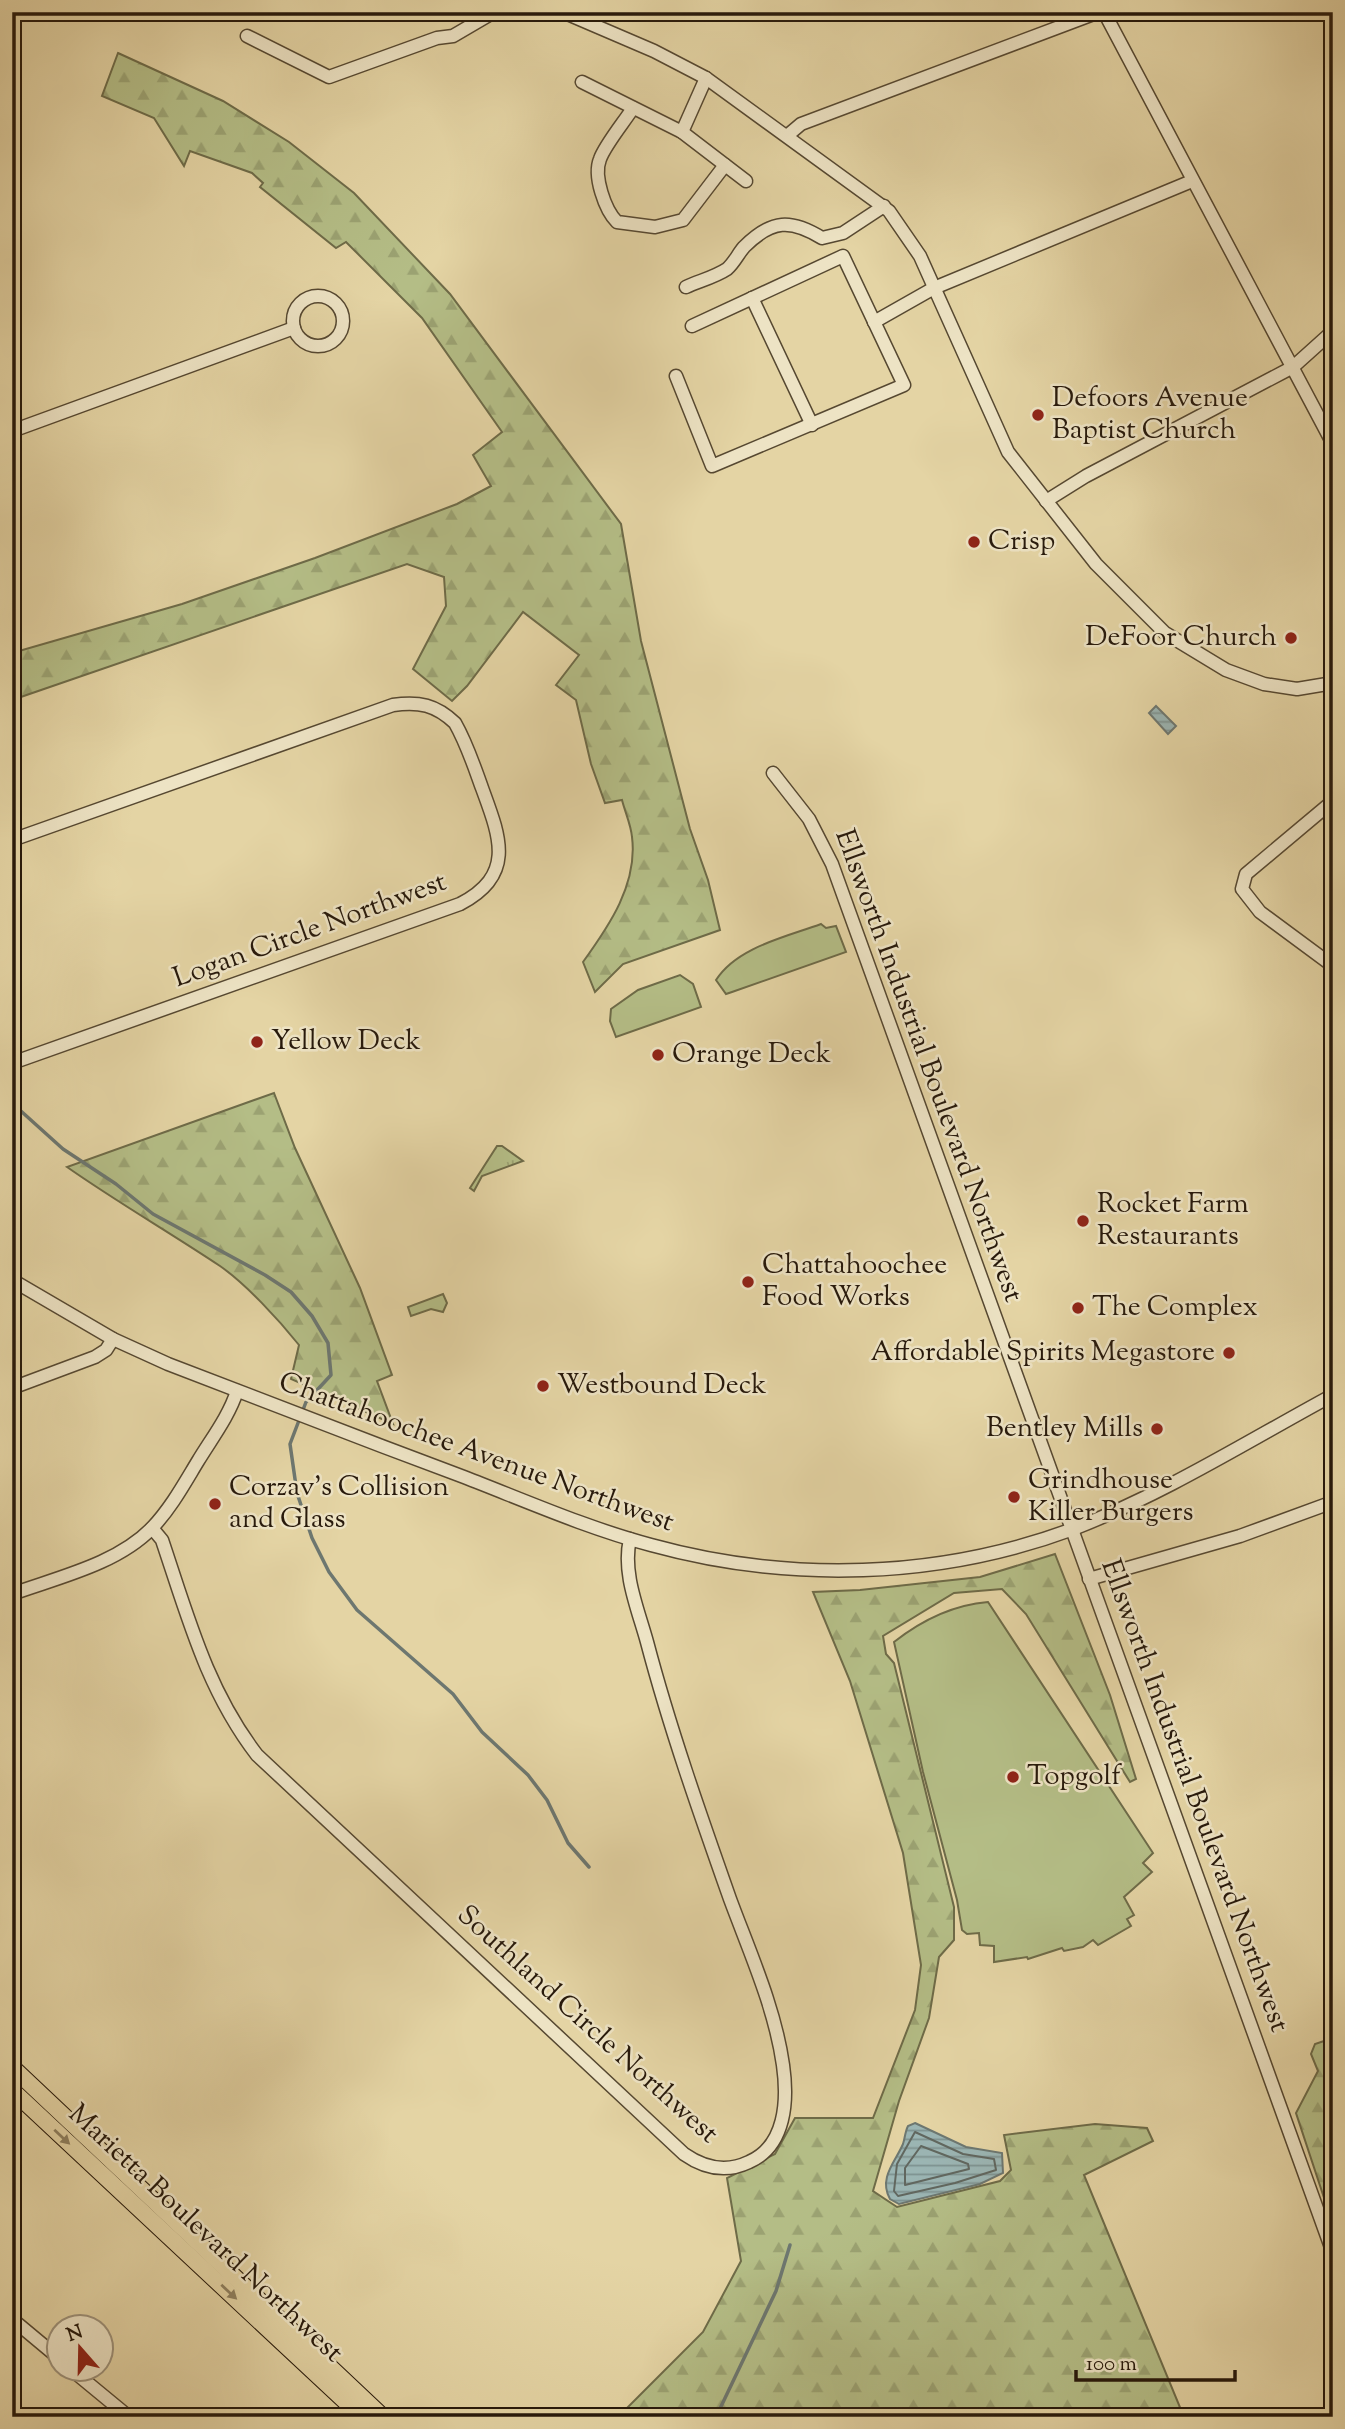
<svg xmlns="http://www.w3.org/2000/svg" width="1345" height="2429" font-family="'Sorts Mill Goudy',serif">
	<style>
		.grass { fill: url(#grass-tufts); stroke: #6e6b48; stroke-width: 2 }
		.forest { fill: url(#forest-firs); stroke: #6e6b48; stroke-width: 2 }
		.park { fill: #b4bd86; stroke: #6e6b48; stroke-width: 2 }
		.water { fill: url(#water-rules); stroke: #6d7770; stroke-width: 2 }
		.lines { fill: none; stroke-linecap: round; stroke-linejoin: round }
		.shore { stroke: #61675f; stroke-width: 2 }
		.stream { stroke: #6d7770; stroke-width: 3.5 }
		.minor-casing { stroke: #564831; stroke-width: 15 }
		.major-casing { stroke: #27190b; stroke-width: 18 }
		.minor { stroke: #ede3c4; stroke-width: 12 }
		.major { stroke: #e4d4a4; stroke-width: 16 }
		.oneway { fill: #8f805f }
		.poi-dot { fill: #8f2418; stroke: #ede3c4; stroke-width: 2.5 }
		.labels { text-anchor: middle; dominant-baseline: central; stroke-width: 5; stroke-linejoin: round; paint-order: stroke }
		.poi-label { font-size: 28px; fill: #27190b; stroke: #ede3c4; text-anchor: start }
		.street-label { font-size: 28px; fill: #27190b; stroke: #ede3c4 }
	</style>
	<defs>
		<pattern id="grass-tufts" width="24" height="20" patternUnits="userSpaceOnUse" patternTransform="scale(1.75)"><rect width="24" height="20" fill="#b4bd86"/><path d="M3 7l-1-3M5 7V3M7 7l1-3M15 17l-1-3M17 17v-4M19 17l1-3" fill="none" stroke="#9ba272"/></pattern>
		<pattern id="forest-firs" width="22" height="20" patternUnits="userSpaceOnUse" patternTransform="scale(1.75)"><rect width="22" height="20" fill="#b4bd86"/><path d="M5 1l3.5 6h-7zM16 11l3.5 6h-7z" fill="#9ba272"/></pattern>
		<pattern id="water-rules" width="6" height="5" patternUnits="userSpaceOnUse" patternTransform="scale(1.75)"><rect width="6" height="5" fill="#9bb5b3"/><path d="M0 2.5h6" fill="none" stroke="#7e9290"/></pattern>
	</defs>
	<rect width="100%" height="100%" fill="#e4d4a4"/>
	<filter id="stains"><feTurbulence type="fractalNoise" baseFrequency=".00286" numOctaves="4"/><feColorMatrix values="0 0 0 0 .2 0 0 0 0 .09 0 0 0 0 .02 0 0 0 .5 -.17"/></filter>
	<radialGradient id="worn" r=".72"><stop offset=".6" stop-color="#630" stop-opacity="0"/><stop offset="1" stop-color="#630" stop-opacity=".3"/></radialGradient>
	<polygon class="grass" points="497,1146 502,1146 523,1161 482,1176 474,1191 470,1188"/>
	<g class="forest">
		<path d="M118 53 223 101 289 142 354 193 450 294 621 524 641 641 690 829 708 880 720 930 623 964 595 992 583 962C609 926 638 884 632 837 631 825 625 812 622 800L605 803 591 764 576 700 556 685 579 655 523 612 467 686 452 701 413 669 446 606 444 577 407 564 12 700V653L182 604 315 558 457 504 491 486 473 455 502 432 422 318 346 242 336 248 260 187 263 183 252 173 190 151 184 166 154 118 102 96Z"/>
		<path d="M274 1093 295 1148 360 1288 392 1375 377 1381 393 1424 291 1379 299 1345C279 1320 246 1284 220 1266 169 1232 117 1202 67 1167Z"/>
		<polygon points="1055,1554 1110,1695 1136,1779 1130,1782 1026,1614 1002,1589 954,1593 883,1636 886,1654 894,1663 954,1907 954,1940 939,1957 929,2018 899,2101 873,2191 897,2207 1000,2181 1011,2170 1004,2135 1095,2124 1147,2128 1153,2141 1084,2175 1184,2417 618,2417 703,2332 741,2261 727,2178 775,2154 795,2118 873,2118 915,2010 921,1965 903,1853 850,1681 813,1592 860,1590 980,1577"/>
		<polygon points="1333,2038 1333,2225 1296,2113 1318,2071 1311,2054 1315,2044"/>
	</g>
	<g class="park">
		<path d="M821 924 826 928 836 926 846 952 732 992 726 994 716 980C737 947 786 937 821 924Z"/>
		<polygon points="680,975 693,984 701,1007 616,1037 610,1021 611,1009 638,990"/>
		<polygon points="443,1294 447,1303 443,1312 431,1309 411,1316 408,1307"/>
		<path d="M988 1602 1153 1853 1143 1863 1152 1872 1124 1897 1134 1915 1127 1919 1131 1926 1098 1945 1093 1940 1083 1947 1064 1951 1062 1948 1028 1959 1027 1957 994 1962V1946L980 1945 979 1933 967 1934 962 1930 957 1900 923 1772 894 1642C922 1620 952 1605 988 1602Z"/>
	</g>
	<g class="water">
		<polygon points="1156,706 1176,726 1168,734 1149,713"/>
		<path d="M915 2123 966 2147 1002 2153 1003 2173 980 2184 899 2204 890 2199C878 2178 896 2161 903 2144 905 2138 905 2132 908 2126Z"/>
	</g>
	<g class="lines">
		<g class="shore">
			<polygon points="915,2132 963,2154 994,2159 996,2170 955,2183 898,2196 894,2191 897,2164"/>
			<polygon points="921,2146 968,2164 969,2169 905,2185 905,2168"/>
		</g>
		<g class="stream">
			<polyline points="12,1103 63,1149 116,1184 153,1214 265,1275 291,1292 312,1316 328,1343 331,1375 306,1402 290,1444 297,1493 312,1538 329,1572 357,1610 453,1694 482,1732 528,1775 547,1800 568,1843 589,1867"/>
			<polyline points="716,2417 776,2291 790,2245"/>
		</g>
		<g class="minor-casing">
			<g id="minor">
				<polyline points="563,12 654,51 706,78 889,211 920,256 1008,452 1096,564 1165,633 1226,670 1264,684 1297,689 1333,683"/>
				<polyline points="1104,12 1333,444"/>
				<polyline points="247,36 329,77 437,38 453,36 494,12"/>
				<polyline points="582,82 682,132 746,181"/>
				<path d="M633 108C624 122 605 145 600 159 593 176 605 210 617 222L655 227 683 220 725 165"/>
				<polyline points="682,132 706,78"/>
				<polyline points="788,135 801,124 1099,12"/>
				<path d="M686 287C699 281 715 277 727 269 734 263 738 254 744 247 772 219 791 219 822 238L843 233 884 206"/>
				<circle cx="318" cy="321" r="25"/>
				<polyline points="752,298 812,425"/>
				<polyline points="874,322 934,288 1192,181"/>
				<polyline points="676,376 712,466 904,385 843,256 692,326"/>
				<polyline points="12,431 294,328"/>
				<polyline points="1046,501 1086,476 1293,367 1333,331"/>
				<polyline points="773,773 809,819 832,864 1333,2253"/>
				<polyline points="1333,801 1246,874 1242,889 1260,912 1333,966"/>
				<path d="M12 840 393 705C419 701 436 705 455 723 467 744 474 766 482 788 500 837 516 875 460 904L12 1063"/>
				<path d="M12 1280 113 1339 168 1364C266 1402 365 1440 464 1477 526 1501 587 1528 651 1545 789 1583 938 1579 1073 1529 1164 1494 1248 1441 1333 1395"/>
				<polyline points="12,1388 95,1357 106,1350 113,1339"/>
				<path d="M152 1528 162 1540C188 1617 207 1690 257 1755L684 2154C704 2168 726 2173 749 2162 786 2146 788 2100 783 2065 775 2008 750 1953 730 1899 700 1814 670 1729 647 1642 638 1609 622 1573 630 1539"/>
				<polyline points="1089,1579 1240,1536 1333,1502"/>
				<path d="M12 1594C59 1577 117 1564 152 1528 171 1508 184 1484 198 1461 212 1438 229 1416 237 1391"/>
				<polyline points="12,2319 60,2359"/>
				<polyline points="72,2370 129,2417"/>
			</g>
		</g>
		<g class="major-casing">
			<g id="major">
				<polyline points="12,2067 383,2417"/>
				<polyline points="12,2090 362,2417"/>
			</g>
		</g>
		<use href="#minor" class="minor"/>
		<use href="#major" class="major"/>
	</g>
	<defs><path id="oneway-solid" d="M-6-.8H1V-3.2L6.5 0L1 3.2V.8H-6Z" transform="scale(1.75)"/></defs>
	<g class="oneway">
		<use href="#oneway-solid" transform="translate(62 2137) rotate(43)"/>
		<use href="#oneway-solid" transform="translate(229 2292) rotate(43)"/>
	</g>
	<g class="poi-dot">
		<circle cx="1038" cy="415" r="7"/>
		<circle cx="974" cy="542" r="7"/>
		<circle cx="1291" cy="638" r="7"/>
		<circle cx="257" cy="1042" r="7"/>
		<circle cx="658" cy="1055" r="7"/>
		<circle cx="1083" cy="1221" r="7"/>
		<circle cx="748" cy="1282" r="7"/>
		<circle cx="1078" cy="1308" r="7"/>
		<circle cx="1229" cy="1353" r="7"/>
		<circle cx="543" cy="1386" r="7"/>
		<circle cx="1157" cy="1429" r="7"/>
		<circle cx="1014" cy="1497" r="7"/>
		<circle cx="215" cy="1504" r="7"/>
		<circle cx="1013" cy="1777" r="7"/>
	</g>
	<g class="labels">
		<g class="poi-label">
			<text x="1052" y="399">Defoors Avenue<tspan x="1052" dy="32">Baptist Church</tspan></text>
			<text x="988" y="542">Crisp</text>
			<text x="1277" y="638" text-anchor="end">DeFoor Church</text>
			<text x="271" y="1042">Yellow Deck</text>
			<text x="672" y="1055">Orange Deck</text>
			<text x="1097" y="1205">Rocket Farm<tspan x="1097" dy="32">Restaurants</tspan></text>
			<text x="762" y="1266">Chattahoochee<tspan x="762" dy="32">Food Works</tspan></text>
			<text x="1092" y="1308">The Complex</text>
			<text x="1215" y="1353" text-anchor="end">Affordable Spirits Megastore</text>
			<text x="557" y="1386">Westbound Deck</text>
			<text x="1143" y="1429" text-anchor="end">Bentley Mills</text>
			<text x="1028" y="1481">Grindhouse<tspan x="1028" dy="32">Killer Burgers</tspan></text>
			<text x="229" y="1488">Corzav's Collision<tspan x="229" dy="32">and Glass</tspan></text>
			<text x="1027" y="1777">Topgolf</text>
		</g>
		<g class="street-label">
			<text transform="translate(310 931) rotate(-20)">Logan Circle Northwest</text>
			<text transform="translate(928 1066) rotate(70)">Ellsworth Industrial Boulevard Northwest</text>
			<text transform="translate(476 1453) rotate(20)">Chattahoochee Avenue Northwest</text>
			<text transform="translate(1194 1796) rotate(70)">Ellsworth Industrial Boulevard Northwest</text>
			<text transform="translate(587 2025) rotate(42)">Southland Circle Northwest</text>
			<text transform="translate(205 2234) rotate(43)">Marietta Boulevard Northwest</text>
		</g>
	</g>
	<rect width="1345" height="2429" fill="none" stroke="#e4d4a4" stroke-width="42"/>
	<rect x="14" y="14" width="1317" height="2401" fill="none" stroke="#27190b" stroke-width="3.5"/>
	<rect x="21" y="21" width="1303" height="2387" fill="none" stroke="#27190b" stroke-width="2"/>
	<g transform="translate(80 2348) rotate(340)"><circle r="33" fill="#ede3c4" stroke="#9e927a" stroke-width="2"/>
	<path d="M0-5L12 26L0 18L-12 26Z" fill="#8f2418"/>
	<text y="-10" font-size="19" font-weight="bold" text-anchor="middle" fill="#27190b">N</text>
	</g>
	<path d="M1076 2370v10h159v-10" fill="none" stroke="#27190b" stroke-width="3.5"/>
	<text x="1086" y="2370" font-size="21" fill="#27190b" stroke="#ede3c4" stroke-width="5" paint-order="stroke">100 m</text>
	<rect width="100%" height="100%" filter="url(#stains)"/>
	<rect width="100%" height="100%" fill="url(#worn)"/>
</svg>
